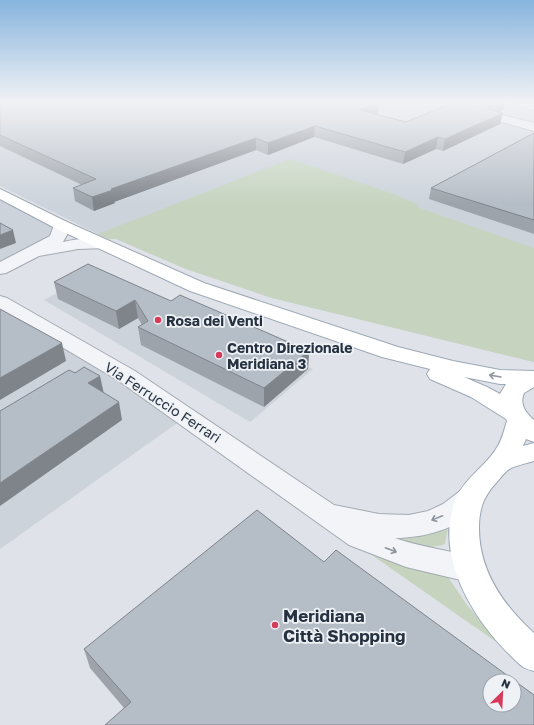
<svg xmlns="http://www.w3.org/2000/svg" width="534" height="725" font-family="'Golos Text',sans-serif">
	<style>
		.built { fill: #ccd3db }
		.green { fill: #c6d4bf }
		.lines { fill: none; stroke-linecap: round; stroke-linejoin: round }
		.minor-casing { stroke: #a4aab3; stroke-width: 2 }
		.major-casing { stroke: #9da8b6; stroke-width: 2 }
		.minor { fill: #f2f4f7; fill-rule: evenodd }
		.major { fill: #fff; fill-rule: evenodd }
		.wall { fill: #9ca3aa }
		.shaded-wall { fill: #7f848b }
		.building { fill: #b5bdc6; stroke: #7f848b; fill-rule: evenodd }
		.oneway { stroke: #9398a0 }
		.oneway2 { stroke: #8c939c }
		.poi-dot { fill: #d73b5c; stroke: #eef2f6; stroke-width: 1.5 }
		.labels { text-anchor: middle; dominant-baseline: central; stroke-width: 3.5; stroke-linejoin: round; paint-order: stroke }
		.poi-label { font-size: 14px; font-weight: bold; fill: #273241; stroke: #eef2f6; text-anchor: start }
		.street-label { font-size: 14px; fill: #273241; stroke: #eef2f6 }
		.near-poi-label { font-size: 17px; font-weight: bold; fill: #273241; stroke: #eef2f6; text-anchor: start }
	</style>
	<rect width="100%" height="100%" fill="#dfe3e9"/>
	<g class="built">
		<polygon points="0,103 503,103 534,111 534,362 272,298 186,269 116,239 108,239 0,186"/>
		<polygon points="0,197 52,225 56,234 0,263"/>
		<polygon points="97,272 313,369 250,422 44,300"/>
		<polygon points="0,307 91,361 180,421 0,549"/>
	</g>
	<g class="green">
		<polygon points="290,159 394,194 419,205 417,207 534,248 534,362 272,298 186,269 116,239 108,239 98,234"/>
		<path d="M449 522 445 544C419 553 399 540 376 531Z"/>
		<polygon points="369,553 407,562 448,577 467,605 502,646"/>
	</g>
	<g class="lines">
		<g class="minor-casing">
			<g id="minor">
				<polygon points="512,103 534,104 534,110 513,105"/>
				<polygon points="473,108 534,123 534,131 469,113 467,111 469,109"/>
				<path d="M61 220 67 222C72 229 67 235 63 242 77 239 92 237 106 240L108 244 106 248 78 249 39 256 6 273 0 274V262L50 236 55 222Z"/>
				<path d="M0 296 7 298 135 371 334 505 379 514 409 515 428 511 443 504 460 491 470 487 480 491 484 498C468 527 426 538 395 538 423 548 452 550 480 560L484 569 480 578 469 582 406 567 349 545 119 381 0 310Z"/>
			</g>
		</g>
		<g class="major-casing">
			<path id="major" d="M0 189 67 222 204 283 398 347 453 361 500 370 534 371V387L524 393C519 405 526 413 534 420V442L526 439 523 446 534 443V461C527 463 518 465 511 468 505 471 500 479 496 483 483 497 479 510 479 528 479 571 503 605 534 633V671C530 670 526 669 523 667 519 664 515 660 511 656 485 631 460 595 452 558 448 540 448 519 455 501 463 479 484 468 496 449 502 441 504 430 507 421L506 419 471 397 430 379 427 374 430 369 382 357 190 291 55 228 0 199ZM464 377 500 384H506L500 394 487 387Z"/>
		</g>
		<use href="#minor" class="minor"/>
		<use href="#major" class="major"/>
	</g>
	<g class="wall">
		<polygon points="0,103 378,113 376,114 406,122 469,104 469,103 505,103 503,110 498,112 503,113 500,124 443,151 436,149 403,164 314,137 268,155 256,150 114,202 115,203 94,211 75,201 73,188 82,185 0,146"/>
		<polygon points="534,133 534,234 429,199 431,188"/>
		<polygon points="54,282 171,301 309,351 308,369 264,407 141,345 138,327 142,325 138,318 119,329 58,299"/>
		<polygon points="324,562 534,695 124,708 90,668 84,649"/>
	</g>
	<g class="shaded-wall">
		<polygon points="378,103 379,103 378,113 359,121 359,110"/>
		<polygon points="499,103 505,103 503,110 497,113"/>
		<polygon points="503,113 500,124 443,151 445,139"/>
		<polygon points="315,126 314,137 268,155 268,143"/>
		<polygon points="438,137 436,149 403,164 405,152"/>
		<polygon points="256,138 256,150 114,202 115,203 94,211 92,197 111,189"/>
		<polygon points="13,230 16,243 0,249 0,235"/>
		<polygon points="135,300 138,318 119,329 116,311"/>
		<polygon points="62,343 66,361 0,400 0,378"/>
		<polygon points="309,351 308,369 264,407 264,388"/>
		<polygon points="100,376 104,394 88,383"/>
		<polygon points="119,402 122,420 0,506 0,483"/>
	</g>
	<g class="building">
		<polygon points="0,103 378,103 359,110 406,122 452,103 464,103 503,113 445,139 438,137 405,152 315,126 268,143 256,138 111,189 113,190 92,197 73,188 96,179 0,135"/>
		<polygon points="534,133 534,220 431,188"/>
		<polygon points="0,223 13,230 0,235"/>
		<polygon points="88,264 171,301 180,295 309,351 264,388 138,327 148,321 135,300 116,311 54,282"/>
		<polygon points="0,309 62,343 0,378"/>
		<polygon points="84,367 100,376 88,383 119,402 0,483 0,411 69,370 75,373"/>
		<path d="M257 510 324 562 336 550 534 695V725H105L131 702 84 649ZM490 681H514V705H490Z"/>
	</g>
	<defs><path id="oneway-shaft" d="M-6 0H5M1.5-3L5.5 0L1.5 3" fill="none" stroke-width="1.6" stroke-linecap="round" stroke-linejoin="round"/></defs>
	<use class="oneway" href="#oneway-shaft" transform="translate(495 376) rotate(-170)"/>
	<g class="oneway2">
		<use href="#oneway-shaft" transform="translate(437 518) rotate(158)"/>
		<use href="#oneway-shaft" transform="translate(391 550) rotate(21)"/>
	</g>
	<linearGradient id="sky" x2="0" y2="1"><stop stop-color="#87b4dd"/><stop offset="0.5" stop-color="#f1f2f5"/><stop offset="1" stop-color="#f1f2f5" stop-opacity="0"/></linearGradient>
	<rect width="534" height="204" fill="url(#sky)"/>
	<g class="poi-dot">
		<circle cx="158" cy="320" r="4"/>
		<circle cx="219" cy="355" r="4"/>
		<circle cx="275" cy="625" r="4"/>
	</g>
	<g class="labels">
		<g class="poi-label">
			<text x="166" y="320">Rosa dei Venti</text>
			<text x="227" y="347">Centro Direzionale<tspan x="227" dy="16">Meridiana 3</tspan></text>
		</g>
		<g class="street-label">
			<text transform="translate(163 402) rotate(33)">Via Ferruccio Ferrari</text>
		</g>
		<g class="near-poi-label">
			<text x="283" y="615">Meridiana<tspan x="283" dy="20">Città Shopping</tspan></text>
		</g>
	</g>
	<g transform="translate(502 693) rotate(24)"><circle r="19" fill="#eef2f6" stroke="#9ea5ae"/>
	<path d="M0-3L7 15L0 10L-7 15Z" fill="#d73b5c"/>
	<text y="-6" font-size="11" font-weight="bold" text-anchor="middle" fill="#273241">N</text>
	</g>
</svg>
